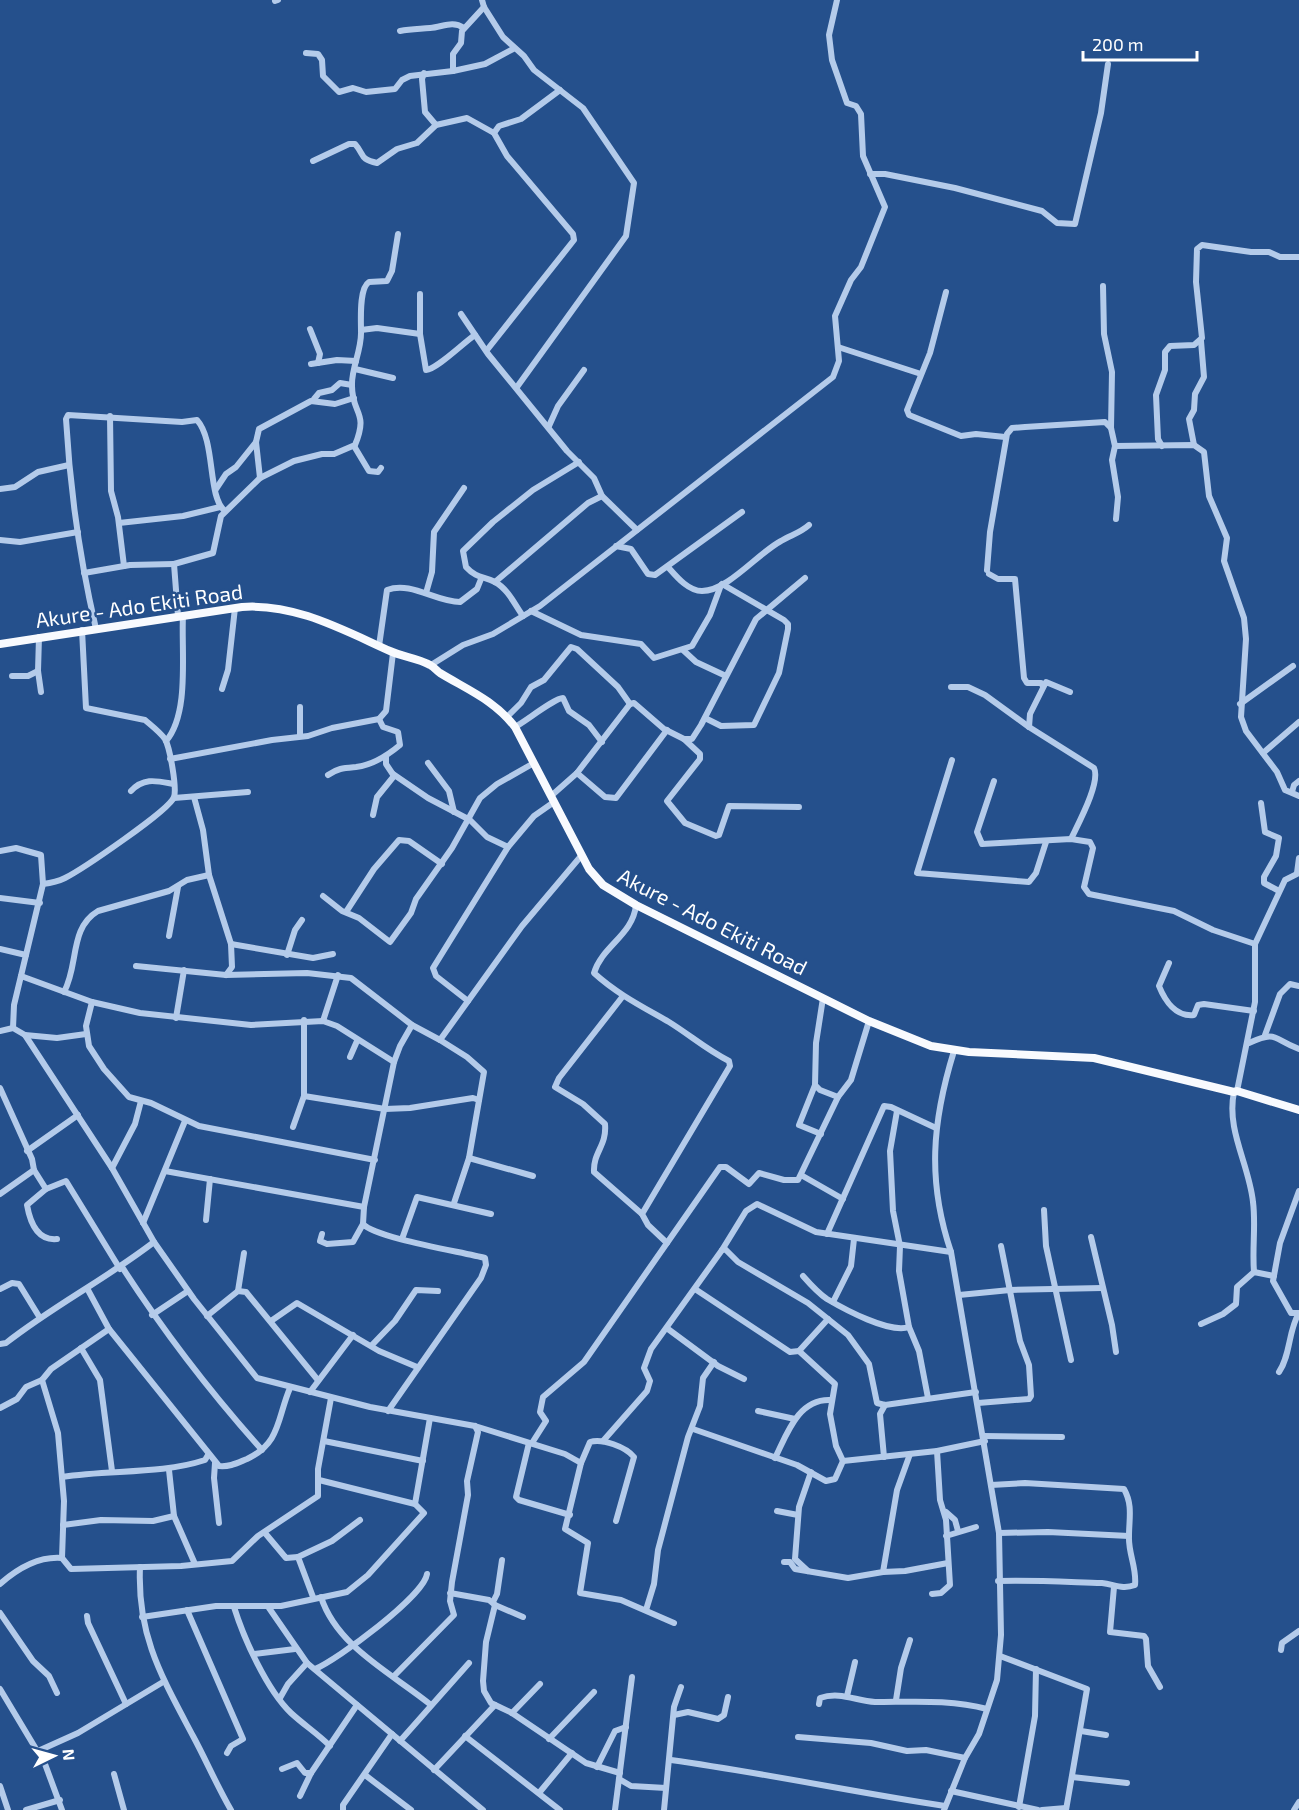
<svg xmlns="http://www.w3.org/2000/svg" width="1299" height="1810" font-family="'Exo 2',sans-serif">
	<style>
		.lines { fill: none; stroke-linecap: round; stroke-linejoin: round }
		.minor { stroke: #b4cbea; stroke-width: 6 }
		.major { stroke: #f8fafe; stroke-width: 8 }
		.labels { text-anchor: middle; dominant-baseline: central; stroke-width: 5; stroke-linejoin: round; paint-order: stroke }
		.street-label { font-size: 21px; fill: #fff; stroke: #25508c }
	</style>
	<rect width="100%" height="100%" fill="#25508c"/>
	<g class="lines">
		<g class="minor">
			<polyline points="482,0 484,7 503,37 524,56 534,70 583,108 634,183 626,236 517,387"/>
			<polyline points="275,1 278,0"/>
			<path d="M400 31C411 29 420 29 430 28 443 27 452 20 464 28"/>
			<polyline points="306,53 318,54 322,60 323,76 339,92 353,88 366,92 395,89 402,80 410,76 453,71 485,64 513,49"/>
			<polyline points="453,71 453,54 461,43 462,31 484,7"/>
			<polyline points="424,73 422,79 425,112 436,125"/>
			<path d="M313 161 349 144H355C365 155 359 159 377 163L397 149 417 143 436 125 467 118 494 133"/>
			<polyline points="870,174 885,174 955,188 1042,211 1057,223 1075,224 1101,113 1108,64"/>
			<polyline points="1103,286 1104,334 1112,372 1111,428 1115,446 1112,460 1118,497 1116,519"/>
			<polyline points="946,292 930,353 907,410 909,415 961,436 976,434 1005,437"/>
			<path d="M420 294V334L426 370C437 369 463 343 475 335"/>
			<polyline points="461,314 488,354 567,451 594,478 602,496 637,530"/>
			<polyline points="310,329 320,354 318,363"/>
			<polyline points="361,330 377,328 420,334"/>
			<polyline points="838,347 921,374"/>
			<polyline points="487,350 574,240 573,234 507,156 494,133 499,126 521,119 560,90"/>
			<polyline points="311,364 337,360 356,361"/>
			<polyline points="355,369 393,378"/>
			<polyline points="314,399 319,393 332,390 340,383 352,385"/>
			<polyline points="110,416 111,491 118,517 124,566"/>
			<polyline points="549,426 558,406 584,370"/>
			<polyline points="1194,445 1189,419 1194,410 1195,394 1204,377 1201,341"/>
			<polyline points="354,446 369,471 378,472 381,468"/>
			<polyline points="1115,446 1194,445 1204,452 1209,496 1227,538 1224,561 1244,618 1246,639 1241,717 1246,731 1277,772 1285,790 1299,796"/>
			<polyline points="1162,446 1158,439 1156,395 1165,370 1165,352 1170,346 1194,345 1202,338 1196,282 1197,249 1202,245 1251,252 1269,252 1280,257 1299,257"/>
			<polyline points="260,478 256,442 259,429 311,401 335,404 354,398"/>
			<polyline points="0,489 15,487 38,472 69,465"/>
			<polyline points="216,489 226,474 236,467 256,442"/>
			<polyline points="119,523 183,516 220,507"/>
			<polyline points="0,540 20,542 78,532"/>
			<polyline points="616,546 631,549 648,574 655,575 742,512"/>
			<path d="M668 567C676 576 688 591 702 591 728 591 758 553 781 541 791 535 800 533 809 525"/>
			<polyline points="987,570 990,532 1007,434 1012,428 1025,427 1105,422 1111,428"/>
			<polyline points="84,573 130,565 174,564"/>
			<polyline points="989,574 998,579 1015,579 1024,678 1027,683 1041,683 1043,686"/>
			<polyline points="495,582 588,503 602,496"/>
			<polyline points="426,593 432,572 434,532 464,488"/>
			<polyline points="531,611 581,635 641,644 654,658 692,646 710,615 721,585"/>
			<path d="M178 616 174 564 213 553 221 516 260 478 294 461 322 454H334L355 445C369 411 352 415 352 386 351 368 362 350 361 331 361 319 359 288 369 282L387 281 392 271 398 234"/>
			<path d="M523 616C515 605 508 589 495 582 484 576 477 579 466 567L463 551 493 522 533 490 579 462"/>
			<path d="M96 629C80 560 70 490 66 419L68 415 182 422 197 420C216 441 207 497 225 511"/>
			<polyline points="39,637 38,671 41,692"/>
			<path d="M379 646 387 590C411 581 436 602 460 602L477 589 481 579"/>
			<polyline points="683,650 696,662 726,676"/>
			<polyline points="431,665 463,645 493,634 540,606 833,377 839,361 835,316 851,280 861,267 885,207 863,156 861,114 856,106 847,103 832,60 829,35 837,0"/>
			<polyline points="12,676 28,676 38,671"/>
			<path d="M951 687H968L985 695 1029 727 1094 768C1101 782 1078 824 1071 839"/>
			<polyline points="222,689 228,670 235,608"/>
			<polyline points="1240,704 1293,666"/>
			<polyline points="507,717 521,703 531,687 544,680 571,647 577,649 618,687 630,704 634,703 664,729 684,739 700,754 700,759 667,801 685,823 716,836 719,835 729,806 799,807"/>
			<polyline points="705,718 721,726 754,725 779,673 788,629 788,624 784,620 722,584"/>
			<path d="M515 727C526 721 555 698 563 698L569 711 589 725 602 742"/>
			<polyline points="1029,727 1030,714 1046,682 1070,692"/>
			<polyline points="300,736 300,707"/>
			<polyline points="684,739 692,739 701,725 756,619 805,578"/>
			<path d="M166 741C190 713 181 651 183 615"/>
			<polyline points="1263,753 1299,722"/>
			<polyline points="170,759 272,740 308,736 332,728 379,719 386,711 393,653"/>
			<polyline points="952,760 917,873 1029,882 1036,873 1046,842"/>
			<polyline points="428,763 449,791 454,812"/>
			<polyline points="577,773 605,797 616,798 667,730"/>
			<polyline points="393,774 428,798 470,820 487,837 508,847"/>
			<path d="M328 775C338 768 344 768 356 767 373 765 388 755 400 745L398 732 383 727 379 719"/>
			<polyline points="994,781 977,832 982,844 1071,839 1090,842 1093,848 1084,887 1089,894 1174,911 1213,930 1255,944"/>
			<path d="M131 791C144 777 157 781 174 784"/>
			<polyline points="1292,792 1294,785 1299,781"/>
			<polyline points="551,796 577,773 630,704"/>
			<polyline points="194,797 203,830 209,875 231,944 232,967 226,975"/>
			<polyline points="174,798 248,792"/>
			<polyline points="1261,803 1265,832 1279,838 1276,856 1264,877 1264,883 1279,891"/>
			<polyline points="373,815 377,797 394,776 386,764 386,757"/>
			<polyline points="0,851 16,848 41,855 43,884"/>
			<polyline points="1297,873 1299,858"/>
			<polyline points="323,896 342,911 359,918 390,942 411,913 416,899 452,848 480,798 497,784 534,763"/>
			<polyline points="0,898 40,903"/>
			<path d="M636 905C633 935 602 946 594 973 617 994 643 1007 669 1022 690 1035 707 1050 729 1061L730 1066 642 1214 648 1225 667 1243"/>
			<polyline points="346,912 374,869 399,840 409,841 442,864"/>
			<polyline points="169,936 178,887"/>
			<polyline points="231,944 313,958 333,954"/>
			<polyline points="0,949 26,955"/>
			<polyline points="287,955 295,930 302,920"/>
			<path d="M1169 963 1159 986C1165 1001 1176 1017 1194 1015L1198 1005 1204 1004 1254 1011"/>
			<polyline points="136,966 226,975 307,973 351,978 412,1025 440,1040 522,926 581,856"/>
			<polyline points="21,976 92,1002 140,1013 251,1025 323,1021 337,1026 394,1062"/>
			<path d="M64 992C79 965 69 928 98 911L169 891 187 880 209 875"/>
			<path d="M623 996 559 1078 555 1087 583 1104 605 1124C607 1146 593 1152 594 1172L642 1214"/>
			<polyline points="823,998 816,1043 815,1085 820,1090 838,1097"/>
			<polyline points="468,1001 436,976 433,968 508,847 534,816 554,802"/>
			<polyline points="92,1002 86,1026 89,1046 104,1069 129,1097 151,1103 199,1126 375,1160"/>
			<polyline points="176,1018 184,970"/>
			<polyline points="304,1020 304,1096 385,1109 410,1108 473,1098 479,1100"/>
			<polyline points="323,1021 338,975"/>
			<path d="M13 1028 14 1005 43 884C51 883 57 882 65 878 81 870 170 810 174 797 177 788 170 748 165 739 160 732 152 726 145 720L86 708 82 630"/>
			<path d="M0 1031 13 1028 25 1035 112 1168 154 1242 194 1299 257 1378 370 1407 475 1426 565 1454 581 1463 590 1442C602 1438 626 1447 634 1457L616 1521"/>
			<polyline points="25,1035 57,1038 86,1034"/>
			<polyline points="1265,1035 1280,994 1290,984 1299,986"/>
			<polyline points="440,1040 467,1057 484,1072 469,1158 454,1203"/>
			<path d="M1249 1043C1278 1030 1272 1039 1299 1049"/>
			<polyline points="350,1057 357,1041"/>
			<polyline points="815,1085 799,1125 821,1134"/>
			<polyline points="0,1088 32,1159 34,1170 46,1189"/>
			<polyline points="1237,1091 1255,1002 1255,944 1285,880 1299,873"/>
			<path d="M1234 1092C1226 1130 1249 1164 1253 1202 1256 1225 1252 1248 1254 1272"/>
			<polyline points="897,1111 890,1151 893,1211 900,1246 899,1271 909,1327 919,1351 928,1398"/>
			<polyline points="293,1127 304,1096"/>
			<polyline points="27,1151 78,1115"/>
			<polyline points="469,1158 533,1176"/>
			<polyline points="112,1168 135,1124 141,1101"/>
			<polyline points="165,1171 364,1207"/>
			<polyline points="801,1175 843,1199"/>
			<polyline points="0,1194 34,1170"/>
			<polyline points="1044,1210 1046,1246 1071,1360"/>
			<polyline points="206,1220 210,1179"/>
			<polyline points="143,1223 185,1121"/>
			<polyline points="322,1234 320,1241 327,1244 353,1242 363,1224"/>
			<polyline points="827,1234 884,1106 891,1107 936,1128"/>
			<polyline points="1091,1237 1112,1325 1116,1352"/>
			<path d="M57 1239C37 1241 30 1222 27 1205L46 1189 66 1181 120 1269"/>
			<polyline points="402,1239 417,1197 491,1214"/>
			<polyline points="722,1250 746,1211 757,1204 816,1232 951,1252"/>
			<path d="M122 1267C164 1332 210 1392 262 1450"/>
			<path d="M803 1276C810 1284 818 1293 827 1299 844 1309 890 1334 909 1327"/>
			<polyline points="0,1289 12,1283 19,1284 40,1318"/>
			<polyline points="695,1289 790,1352 799,1351 828,1319"/>
			<path d="M88 1290 109 1329 219 1466C230 1467 237 1463 247 1459 281 1443 277 1418 290 1388"/>
			<polyline points="238,1291 244,1253"/>
			<polyline points="959,1295 1010,1290 1102,1288"/>
			<polyline points="833,1302 851,1266 854,1239"/>
			<polyline points="152,1315 188,1291"/>
			<polyline points="207,1316 238,1291 246,1292 317,1379"/>
			<polyline points="271,1321 297,1303 379,1351 417,1367"/>
			<polyline points="1201,1324 1223,1314 1236,1304 1237,1287 1254,1272 1274,1276"/>
			<polyline points="109,1329 51,1369 42,1380 58,1433 64,1501 62,1558 71,1569 181,1566 232,1561 258,1536 318,1496 318,1469 331,1398"/>
			<polyline points="668,1329 718,1366 744,1379"/>
			<path d="M0 1344 6 1343C53 1306 106 1279 154 1242"/>
			<polyline points="372,1345 395,1321 416,1290 438,1291"/>
			<polyline points="81,1348 100,1380 112,1471"/>
			<polyline points="799,1351 835,1384 830,1414 836,1446 843,1461"/>
			<path d="M1279 1372C1291 1354 1288 1331 1299 1313H1291L1273 1281 1280 1243 1299 1191"/>
			<polyline points="310,1392 353,1335"/>
			<polyline points="978,1403 1029,1399 1031,1396 1029,1365 1020,1341 1001,1246"/>
			<polyline points="0,1408 17,1399 26,1387 42,1380"/>
			<path d="M388 1411 481 1278 486 1265 485 1258C463 1252 375 1238 363 1224L364 1207 394 1062 400 1046 412 1025"/>
			<polyline points="758,1411 795,1419"/>
			<polyline points="693,1429 797,1465 826,1481 835,1479 843,1461"/>
			<polyline points="984,1436 1062,1437"/>
			<polyline points="324,1441 423,1461"/>
			<polyline points="603,1441 647,1391 650,1381 644,1368 651,1349 722,1250 725,1249 738,1262 808,1303 848,1335 869,1364 877,1403 885,1405 976,1392"/>
			<polyline points="529,1443 516,1497 519,1500 570,1515"/>
			<polyline points="532,1443 546,1421 540,1412 543,1397 584,1362 720,1167 726,1167 749,1184 759,1173 784,1180 798,1180 838,1097 851,1080 869,1021"/>
			<polyline points="884,1457 880,1414 885,1405"/>
			<path d="M775 1458C787 1434 798 1399 830 1400"/>
			<polyline points="843,1461 937,1451 985,1441"/>
			<polyline points="215,1463 214,1478 219,1523"/>
			<polyline points="581,1463 565,1529 588,1543 580,1593 621,1600 674,1623"/>
			<polyline points="169,1470 174,1516 195,1564"/>
			<path d="M62 1477C110 1469 159 1475 205 1460L208 1455"/>
			<path d="M991 1485 1025 1483 1124 1489C1133 1505 1129 1519 1129 1536 1128 1553 1137 1568 1135 1585 1122 1590 1114 1584 1102 1583 1068 1582 1033 1580 998 1581"/>
			<polyline points="415,1504 430,1418"/>
			<polyline points="777,1511 798,1515"/>
			<polyline points="946,1512 955,1520 958,1531"/>
			<polyline points="63,1525 101,1520 153,1521 174,1516"/>
			<polyline points="265,1533 286,1558 298,1557"/>
			<polyline points="999,1533 1048,1532 1129,1536"/>
			<polyline points="946,1536 976,1527"/>
			<polyline points="784,1562 790,1562 795,1569 848,1578 883,1572 897,1490 910,1454"/>
			<path d="M140 1567C137 1636 162 1677 193 1736 206 1760 217 1786 231 1810"/>
			<polyline points="808,1571 795,1559 799,1507 811,1472"/>
			<polyline points="883,1572 905,1571 948,1563"/>
			<path d="M0 1584C17 1569 38 1556 62 1558"/>
			<polyline points="1114,1587 1110,1632 1144,1636 1146,1639 1148,1666 1160,1687"/>
			<polyline points="450,1593 489,1600 495,1605 523,1617"/>
			<polyline points="932,1594 941,1593 950,1585 946,1520 940,1500 937,1451"/>
			<polyline points="313,1597 298,1557 332,1541 360,1520"/>
			<path d="M321 1597C337 1647 393 1674 431 1705"/>
			<polyline points="493,1602 497,1594 502,1560"/>
			<polyline points="495,1605 486,1642 483,1681 484,1691 491,1703 512,1713 586,1763 620,1773"/>
			<path d="M234 1607C244 1639 267 1690 291 1713 304 1725 318 1734 330 1746"/>
			<polyline points="269,1608 307,1663 483,1810"/>
			<polyline points="187,1610 243,1739 231,1746 227,1753"/>
			<polyline points="646,1610 654,1584 658,1550 688,1437 700,1406 703,1378 714,1362"/>
			<polyline points="0,1613 33,1661 49,1676 57,1693"/>
			<polyline points="87,1616 88,1623 126,1704"/>
			<polyline points="142,1617 216,1606 281,1606 347,1592 368,1575 424,1513 415,1504 319,1480"/>
			<polyline points="1281,1650 1282,1643 1299,1631"/>
			<polyline points="254,1654 295,1649"/>
			<polyline points="1000,1656 1087,1689 1066,1810"/>
			<path d="M315 1669C337 1660 424 1596 427 1574"/>
			<polyline points="394,1676 454,1615 450,1601 452,1582 468,1495 467,1481 478,1432 475,1426"/>
			<polyline points="0,1689 45,1764 62,1810"/>
			<polyline points="847,1696 855,1662"/>
			<polyline points="280,1698 288,1684 307,1663"/>
			<polyline points="896,1700 901,1668 910,1640"/>
			<path d="M819 1704 820 1698C840 1691 856 1701 875 1702 912 1702 951 1699 987 1709"/>
			<polyline points="512,1713 540,1684"/>
			<polyline points="674,1715 688,1712 718,1719 724,1715 728,1697"/>
			<polyline points="1081,1731 1106,1735"/>
			<polyline points="465,1736 560,1810"/>
			<polyline points="798,1737 871,1743 907,1751 926,1750 965,1758"/>
			<polyline points="549,1739 594,1692"/>
			<polyline points="400,1741 469,1663"/>
			<polyline points="38,1751 78,1733 163,1682"/>
			<path d="M671 1760C764 1773 853 1792 945 1806"/>
			<polyline points="597,1767 615,1731 626,1727"/>
			<polyline points="282,1769 297,1763 305,1773 311,1773"/>
			<polyline points="434,1770 495,1705"/>
			<polyline points="114,1774 124,1810"/>
			<polyline points="365,1775 411,1810"/>
			<polyline points="1072,1777 1127,1783"/>
			<polyline points="619,1779 631,1786 666,1788"/>
			<polyline points="0,1786 8,1810"/>
			<polyline points="951,1791 1038,1810"/>
			<polyline points="539,1793 572,1753"/>
			<polyline points="300,1796 311,1773 357,1705"/>
			<polyline points="1019,1807 1035,1716 1036,1669"/>
			<polyline points="26,1810 60,1800"/>
			<polyline points="343,1810 343,1805 392,1734"/>
			<polyline points="615,1810 632,1677"/>
			<polyline points="664,1810 674,1707 681,1687"/>
			<path d="M944 1810 965 1758 979 1734 997 1680 1001 1635 999 1533 951 1252C927 1181 932 1122 954 1051"/>
			<polyline points="1042,1810 1066,1808"/>
			<polyline points="1294,1810 1299,1802"/>
		</g>
		<path class="major" d="M0 644 242 607C295 603 343 630 390 651 403 657 418 658 430 665 434 667 437 671 440 673 468 690 494 700 515 727L589 869 603 885 636 905 869 1021 931 1046 969 1052 1094 1058 1234 1092 1237 1091 1299 1110"/>
	</g>
	<g class="labels">
		<g class="street-label">
			<text transform="translate(139 605) rotate(-8)">Akure - Ado Ekiti Road</text>
			<text transform="translate(713 921) rotate(27)">Akure - Ado Ekiti Road</text>
		</g>
	</g>
	<g transform="translate(54 1756) rotate(85)" stroke="#25508c" stroke-width="4.5" paint-order="stroke">
	<path d="M0-4.5L10 22L0 15L-10 22Z" fill="#ffffff"/>
	<text y="-9" font-size="16" font-weight="bold" text-anchor="middle" fill="#ffffff">N</text>
	</g>
	<path d="M1083 51v9h114v-9" fill="none" stroke="#ffffff" stroke-width="3"/>
	<text x="1092" y="51" font-size="18" fill="#ffffff" stroke="#25508c" stroke-width="4.5" paint-order="stroke">200 m</text>
</svg>
